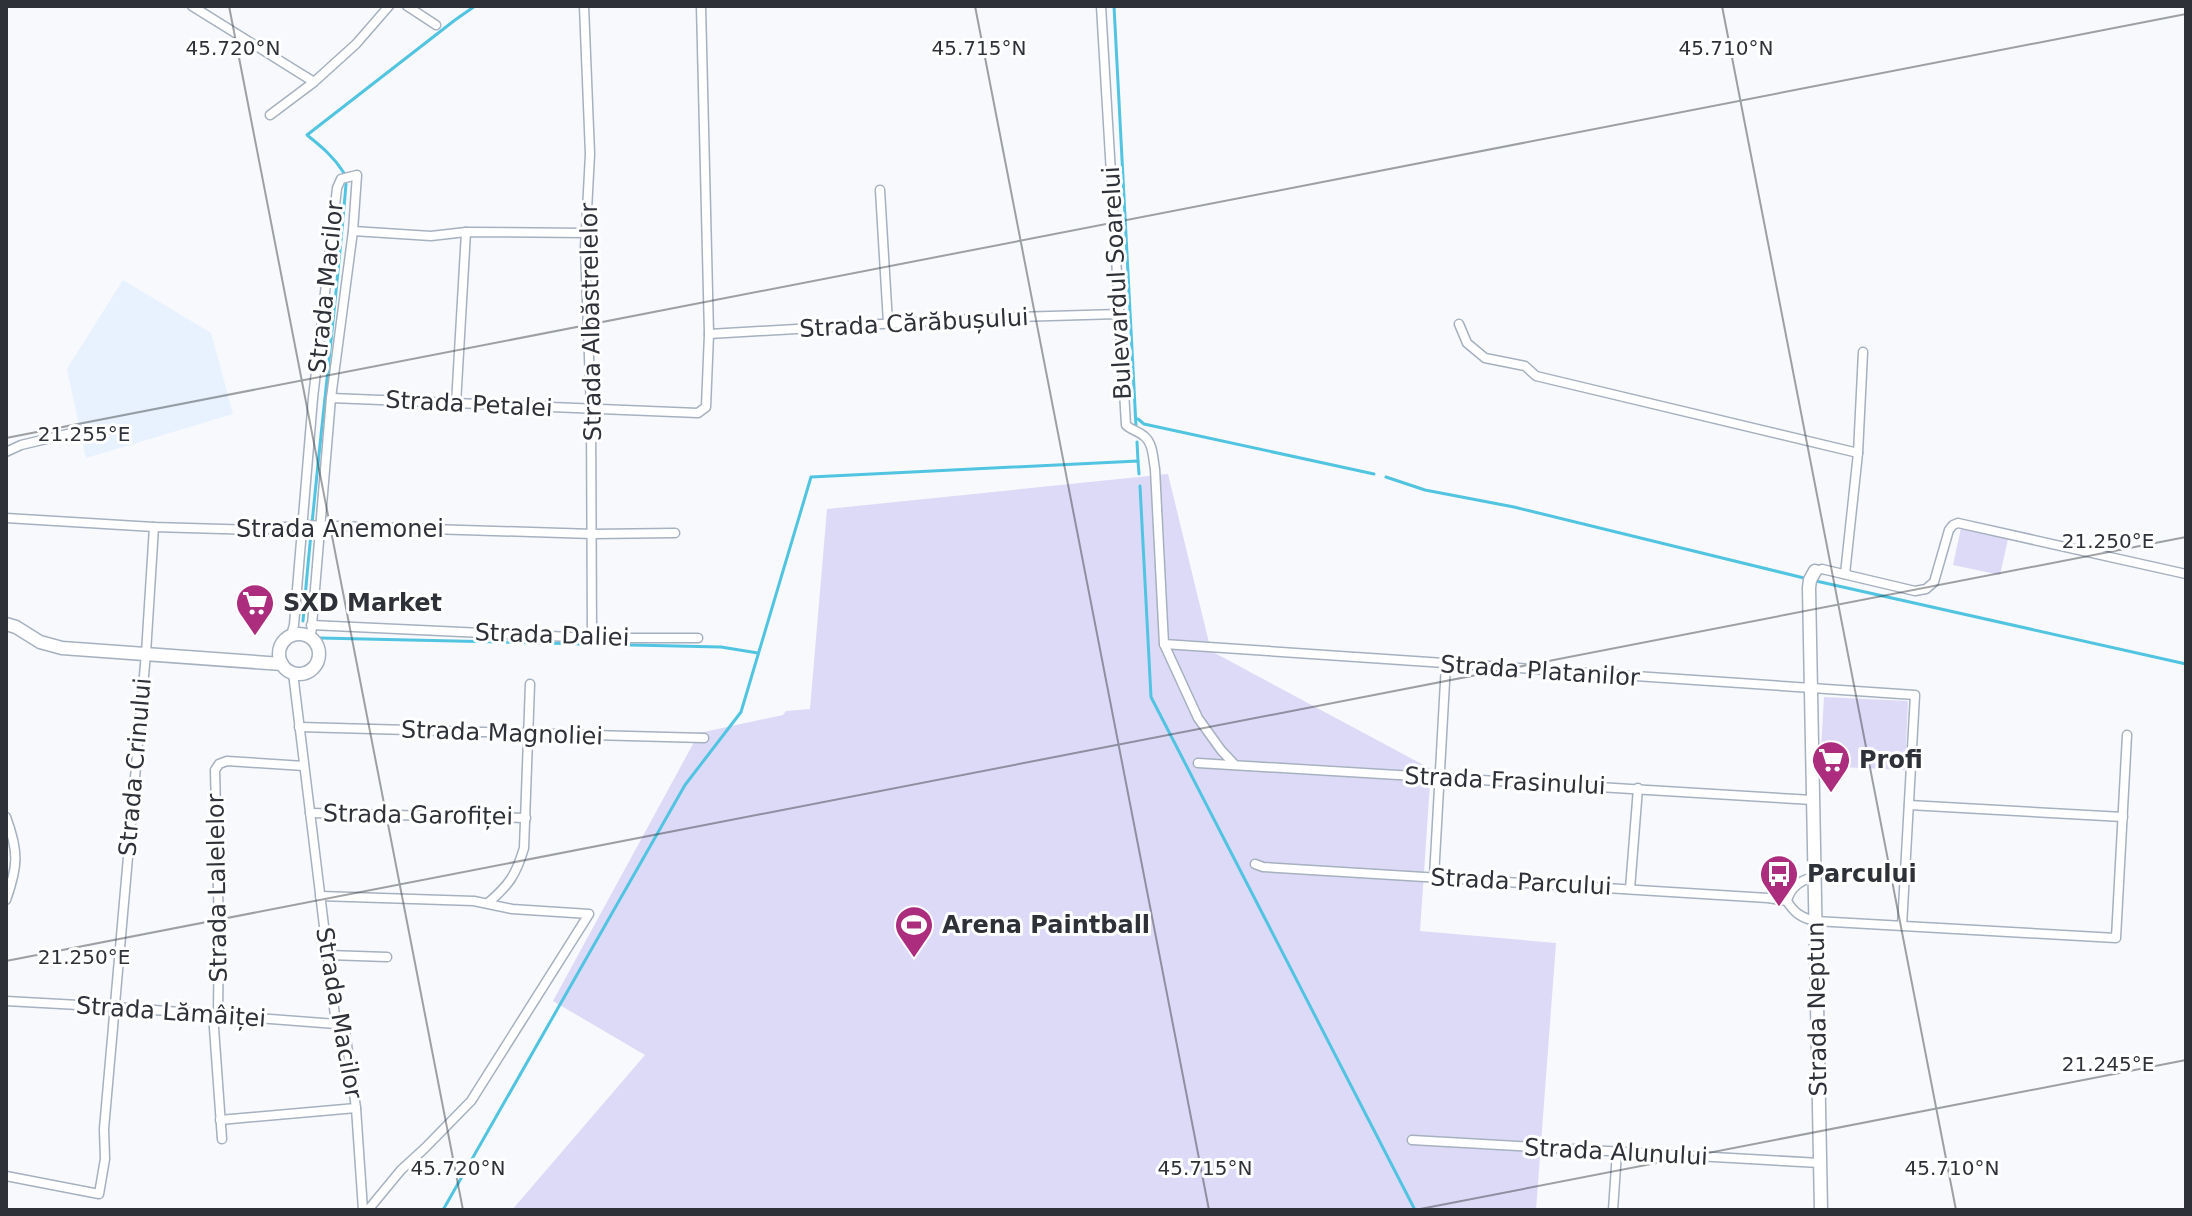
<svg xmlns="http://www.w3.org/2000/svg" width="2192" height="1216" font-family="'DejaVu Sans',sans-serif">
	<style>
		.built { fill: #e8f2fe }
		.green { fill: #dddaf7 }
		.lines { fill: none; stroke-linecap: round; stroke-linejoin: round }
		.stream { stroke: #51c4e1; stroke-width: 3 }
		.street-casing { stroke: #a6b1bf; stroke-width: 11 }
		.secondary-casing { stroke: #a6b1bf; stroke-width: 15 }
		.street { stroke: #fff; stroke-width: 8 }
		.secondary { stroke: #fff; stroke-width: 12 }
		.ticks { fill: none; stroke: #2e3238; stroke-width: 2; stroke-opacity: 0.45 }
		.labels { text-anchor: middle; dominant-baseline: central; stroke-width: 6; stroke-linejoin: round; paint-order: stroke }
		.street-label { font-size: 24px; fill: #2e3238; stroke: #fff }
		.poi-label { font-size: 24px; font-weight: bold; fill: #2e3238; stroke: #fff; text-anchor: start }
		.ticks-label { font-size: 20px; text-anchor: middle; fill: #2e3238; stroke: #fff; stroke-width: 6; stroke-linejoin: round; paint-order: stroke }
	</style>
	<rect width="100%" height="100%" fill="#f7f9fc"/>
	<polygon class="built" points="123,280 211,333 233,414 86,458 67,369"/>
	<g class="green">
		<polygon points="1168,474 1211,651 1431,769 1420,931 1556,943 1536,1210 512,1210 645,1055 553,1001 699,733 783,715 786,711 810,709 827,509"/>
		<polygon points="1961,528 2008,539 2000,575 1953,565"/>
		<polygon points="1824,697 1908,701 1905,770 1820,766"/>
	</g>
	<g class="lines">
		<g class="stream">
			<polyline points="1114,6 1136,426"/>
			<path d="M344 173C334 157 322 147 307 135L455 20 475 6"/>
			<polyline points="1138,419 1144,424 1374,474"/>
			<polyline points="1137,442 1138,461"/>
			<polyline points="1386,477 1425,490 1514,507 1804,578"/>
			<polyline points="1140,486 1151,697 1415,1210"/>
			<polyline points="1816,581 2186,664"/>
			<path d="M303 621C315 475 334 330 346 184"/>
			<polyline points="320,638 721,647 758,653"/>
			<polyline points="443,1210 685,785 741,712 811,477 1138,461 1139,474"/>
		</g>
		<g class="street-casing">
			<g id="street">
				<polyline points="192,6 314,82"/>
				<polyline points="407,6 436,25"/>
				<polyline points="584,6 590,154 585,248 591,410 592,638"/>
				<path d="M1101 6 1126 425C1131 430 1138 431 1144 436 1153 443 1153 458 1155 469L1164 644 1198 718 1221 750 1235 765"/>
				<polyline points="270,115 314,82 356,44 389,6"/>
				<polyline points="880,190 888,323"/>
				<polyline points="353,231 431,236 466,232 586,233"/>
				<polyline points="1459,324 1467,343 1485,358 1525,366 1536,376 1858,453"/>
				<polyline points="709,334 984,318 1119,314"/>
				<polyline points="331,398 698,413 706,407 709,334 701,6"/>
				<polyline points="456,404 466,232"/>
				<polyline points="6,452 21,445 80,431"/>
				<polyline points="6,518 154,527 260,530 302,525 593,534 675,533"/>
				<polyline points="1815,571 1822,569 1915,591 1926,589 1934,582 1949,530 1953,525 1958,523 2186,574"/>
				<polyline points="1845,574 1858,453 1863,352"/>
				<polyline points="311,625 592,638 698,638"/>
				<polyline points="291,635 294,625 313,398 337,188 341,179 357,175 353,231 331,398 311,637"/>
				<polyline points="1164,644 1915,695 1902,926"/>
				<polyline points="293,673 336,1024 345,1031 356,1108 363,1210"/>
				<polyline points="299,727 704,738"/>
				<polyline points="1198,763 1813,800"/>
				<polyline points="1909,805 2123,817"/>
				<polyline points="310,813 526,818"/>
				<path d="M6 817C19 852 18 866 6 900"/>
				<polyline points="1255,864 1263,867 1768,898 1787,901"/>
				<polyline points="1434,877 1446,664"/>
				<path d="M1815 877C1801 879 1790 888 1787 901 1794 913 1802 918 1815 921L2116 938 2127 735"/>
				<polyline points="1630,889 1638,788"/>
				<polyline points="320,896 474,901 512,909 589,914 471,1101 425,1148 401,1170 368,1210"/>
				<path d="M488 903C509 885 516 875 524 848L530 684"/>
				<polyline points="328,955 387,957"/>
				<polyline points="6,1001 115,1007 336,1024"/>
				<polyline points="213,1014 222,1139"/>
				<polyline points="218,1014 219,930 215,770 219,764 227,761 304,766"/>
				<polyline points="220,1120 356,1108"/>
				<polyline points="1412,1140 1820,1163"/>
				<polyline points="6,1176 99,1194 105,1159 104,1129 146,653 154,527"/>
				<polyline points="1613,1210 1617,1152"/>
			</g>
		</g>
		<g class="secondary-casing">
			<g id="secondary">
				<polyline points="1815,571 1810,580 1809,588 1821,1210"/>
				<polyline points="6,624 16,627 40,642 62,648 282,664"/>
				<circle cx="299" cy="654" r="20"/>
			</g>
		</g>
		<use href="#street" class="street"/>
		<use href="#secondary" class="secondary"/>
	</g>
	<path class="ticks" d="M229 6 463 1210M975 6 1209 1210M1722 6 1956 1210M6 438 2186 14M6 961 2186 537M1415 1210 2186 1060"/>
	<defs>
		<g id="supermarket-pin" transform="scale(2)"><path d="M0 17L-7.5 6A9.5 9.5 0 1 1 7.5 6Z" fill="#ac2d7d" stroke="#fff"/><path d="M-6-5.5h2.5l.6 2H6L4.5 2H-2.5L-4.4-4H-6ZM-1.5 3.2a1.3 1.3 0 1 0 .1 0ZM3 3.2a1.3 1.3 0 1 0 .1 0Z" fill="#fff"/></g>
		<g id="bus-pin" transform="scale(2)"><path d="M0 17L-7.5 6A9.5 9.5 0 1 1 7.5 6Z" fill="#ac2d7d" stroke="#fff"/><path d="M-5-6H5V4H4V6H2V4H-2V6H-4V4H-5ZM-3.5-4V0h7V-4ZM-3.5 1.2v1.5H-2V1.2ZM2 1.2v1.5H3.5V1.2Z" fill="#fff"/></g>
		<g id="stadium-pin" transform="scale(2)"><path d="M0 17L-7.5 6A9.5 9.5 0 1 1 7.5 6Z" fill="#ac2d7d" stroke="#fff"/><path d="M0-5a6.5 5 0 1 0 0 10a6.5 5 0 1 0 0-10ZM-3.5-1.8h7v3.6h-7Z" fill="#fff"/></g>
	</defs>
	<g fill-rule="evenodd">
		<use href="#supermarket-pin" x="255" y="603"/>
		<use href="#supermarket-pin" x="1831" y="760"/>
		<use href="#bus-pin" x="1779" y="874"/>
		<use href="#stadium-pin" x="914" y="925"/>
	</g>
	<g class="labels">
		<g class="street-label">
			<text transform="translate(1117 283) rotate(-93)">Bulevardul Soarelui</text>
			<text transform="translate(326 287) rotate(-84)">Strada Macilor</text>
			<text transform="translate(591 322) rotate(-91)">Strada Albăstrelelor</text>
			<text transform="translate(914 323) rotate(-3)">Strada Cărăbușului</text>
			<text transform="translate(469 404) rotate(3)">Strada Petalei</text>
			<text x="340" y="529">Strada Anemonei</text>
			<text transform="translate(552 635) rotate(2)">Strada Daliei</text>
			<text transform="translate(1540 671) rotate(4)">Strada Platanilor</text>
			<text transform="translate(502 733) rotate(2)">Strada Magnoliei</text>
			<text transform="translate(135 767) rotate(-85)">Strada Crinului</text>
			<text transform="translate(1505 781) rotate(3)">Strada Frasinului</text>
			<text transform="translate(418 815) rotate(1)">Strada Garofiței</text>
			<text transform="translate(1521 882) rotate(3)">Strada Parcului</text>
			<text transform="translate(217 888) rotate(-91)">Strada Lalelelor</text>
			<text transform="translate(1817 1009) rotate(-91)">Strada Neptun</text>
			<text transform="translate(171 1012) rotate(4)">Strada Lămâiței</text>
			<text transform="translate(339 1013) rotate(80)">Strada Macilor</text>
			<text transform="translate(1616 1152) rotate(3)">Strada Alunului</text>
		</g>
		<g class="poi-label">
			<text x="283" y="603">SXD Market</text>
			<text x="1859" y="760">Profi</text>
			<text x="1807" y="874">Parcului</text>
			<text x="942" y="925">Arena Paintball</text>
		</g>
	</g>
	<g class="ticks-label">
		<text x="233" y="55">45.720°N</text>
		<text x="979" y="55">45.715°N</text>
		<text x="1726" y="55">45.710°N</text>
		<text x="84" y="441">21.255°E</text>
		<text x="2108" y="548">21.250°E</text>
		<text x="84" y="964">21.250°E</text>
		<text x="2108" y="1071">21.245°E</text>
		<text x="458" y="1175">45.720°N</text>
		<text x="1205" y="1175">45.715°N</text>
		<text x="1952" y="1175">45.710°N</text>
	</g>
	<rect width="2192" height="1216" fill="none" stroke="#2e3238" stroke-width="16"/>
</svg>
